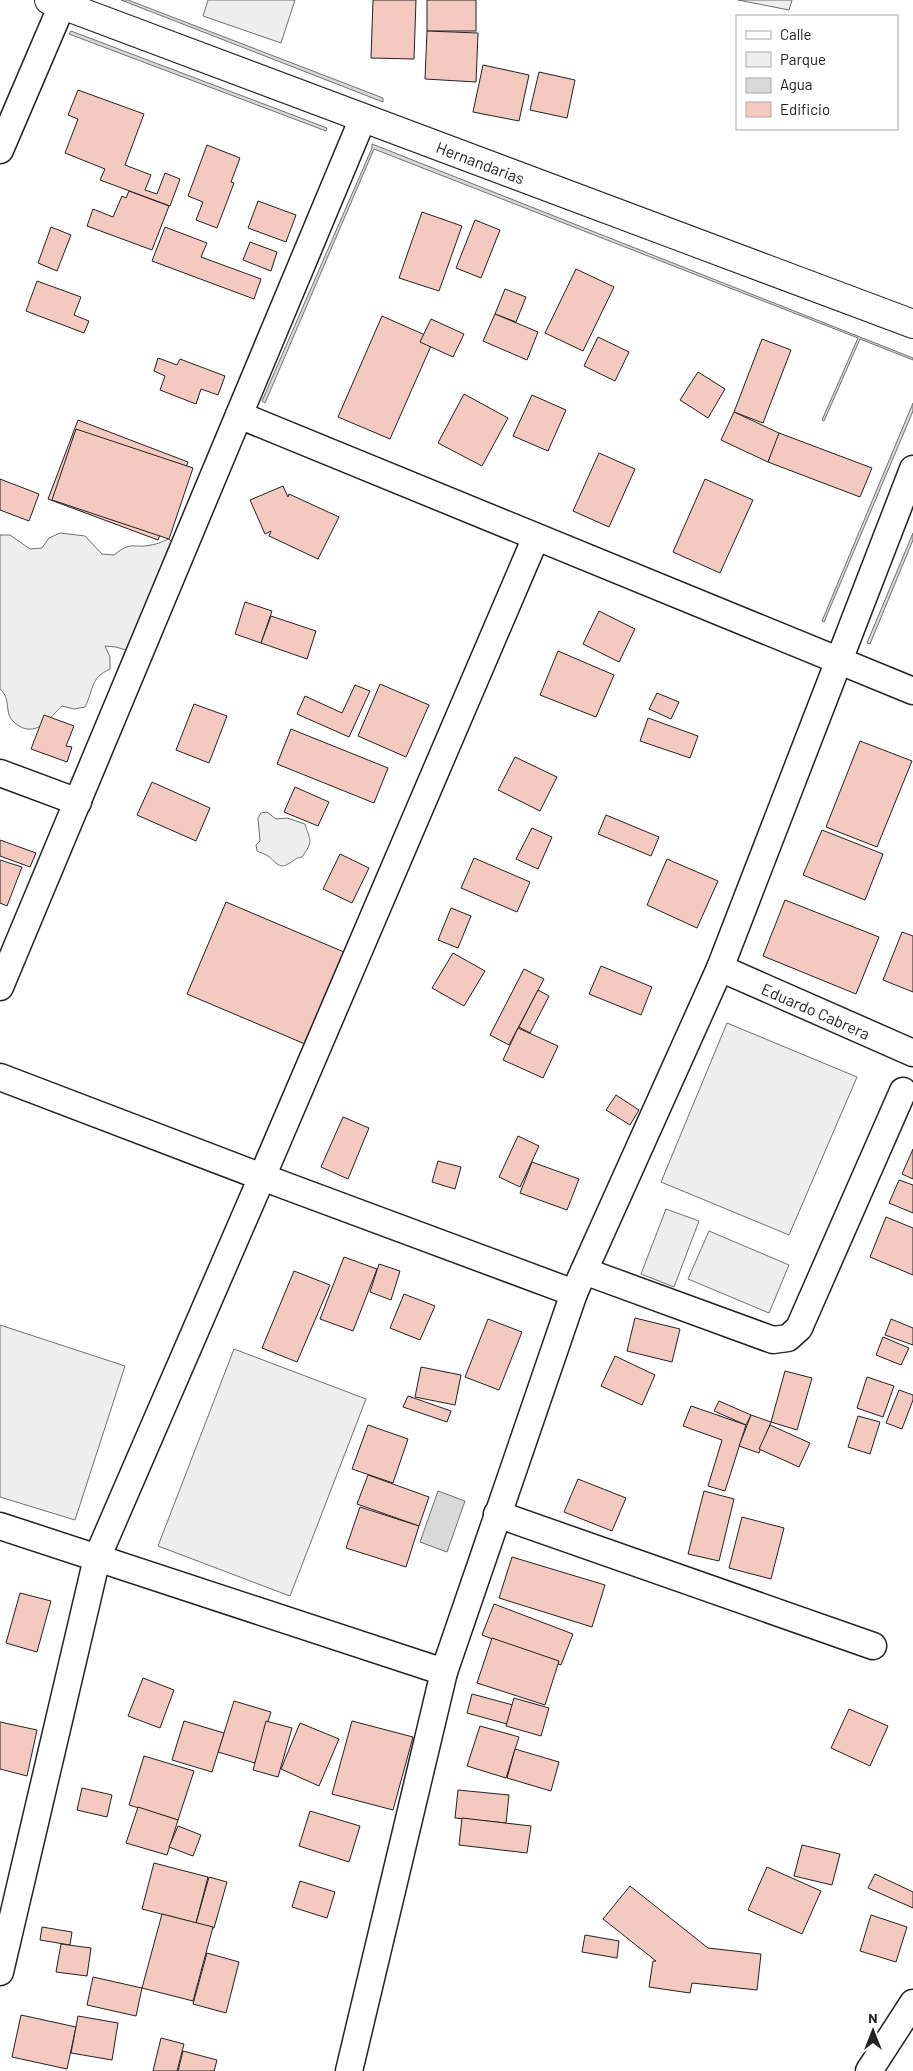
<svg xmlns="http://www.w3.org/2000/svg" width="913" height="2071" font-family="Barlow,sans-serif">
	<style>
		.green { fill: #eee; stroke: #6f6f6f }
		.water { fill: #d9d9d9; stroke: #6f6f6f }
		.building { fill: #f3c9c0; stroke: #222 }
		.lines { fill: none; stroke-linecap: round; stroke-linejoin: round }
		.minor-casing { stroke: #222; stroke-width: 29 }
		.tertiary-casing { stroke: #222; stroke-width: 30 }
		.minor { stroke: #fff; stroke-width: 26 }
		.tertiary { stroke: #fff; stroke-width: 28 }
		.labels { text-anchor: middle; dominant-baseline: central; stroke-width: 4; stroke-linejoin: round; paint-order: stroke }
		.street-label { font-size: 16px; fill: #222; stroke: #fff }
	</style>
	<rect width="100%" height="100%" fill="#fff"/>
	<g class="green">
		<polygon points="208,0 295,0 281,43 203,16"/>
		<polygon points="738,0 792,0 789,10"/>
		<path d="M60 533 85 536 102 554 114 555C132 540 134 549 151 545 159 544 162 541 169 539L174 544 126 650 116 647 105 646 110 657V669C90 678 94 689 85 707L74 709 62 706C50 717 38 737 19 726 13 722 9 718 8 710 7 702 7 695 0 689V535H10L30 549 42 548 49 538Z"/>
		<path d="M267 812 276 819 287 818 305 824C310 841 314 840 302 857 295 858 294 861 288 864 279 870 274 860 268 856 265 854 261 853 257 851L256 845 260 841 258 818 261 813Z"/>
		<polygon points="727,1023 857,1077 789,1235 661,1182"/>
		<polygon points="666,1209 699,1221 674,1287 641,1274"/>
		<polygon points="709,1231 789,1265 769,1313 688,1279"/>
		<polygon points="0,1325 125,1366 75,1520 0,1497"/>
		<polygon points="234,1349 366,1399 290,1596 158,1546"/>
	</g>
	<g class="water">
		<polygon points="121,0 128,0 383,98 383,102"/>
		<polygon points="71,31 327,128 326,131 69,34"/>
		<polygon points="372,144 913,358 913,360 860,339 824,421 822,420 858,338 374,149 265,403 262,401 372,148"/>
		<polygon points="913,403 913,411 824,622 822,621"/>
		<polygon points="913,533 913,540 870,644 867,643"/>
		<polygon points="438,1491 465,1501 447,1552 420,1542"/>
	</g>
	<g class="building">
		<polygon points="373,0 416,0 414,59 371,58"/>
		<rect x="427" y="0" width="49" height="31"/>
		<polygon points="427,31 478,33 476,82 425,79"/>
		<polygon points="483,65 529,75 519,121 473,112"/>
		<polygon points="539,72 575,80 567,118 530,110"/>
		<polygon points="78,90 144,114 125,165 151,175 145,190 157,194 165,173 180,179 170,206 100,180 105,169 65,153 78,119 68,115"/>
		<polygon points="207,145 240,158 231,182 234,183 217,228 196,220 203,202 188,196"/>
		<polygon points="129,191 169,206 152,250 87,226 93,209 113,217 122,196 126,198"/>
		<polygon points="258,201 296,215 286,242 248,228"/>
		<polygon points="422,212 462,226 439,291 399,278"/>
		<polygon points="475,220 500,230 481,278 456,268"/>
		<polygon points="51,227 71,235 57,271 38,263"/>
		<polygon points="165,227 207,243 201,257 261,279 254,299 152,261"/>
		<polygon points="250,242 277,252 271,271 243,260"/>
		<polygon points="576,269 614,287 583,351 545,333"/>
		<polygon points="37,281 81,297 74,315 89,321 84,333 26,311"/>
		<polygon points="505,289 526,297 516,322 495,314"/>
		<polygon points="495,314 538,332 527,360 483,341"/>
		<polygon points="382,316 434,339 390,439 338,417"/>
		<polygon points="431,319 464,334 453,357 420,342"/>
		<polygon points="598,337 629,352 615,381 584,366"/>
		<polygon points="762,339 791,350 763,423 734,412"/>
		<polygon points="158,358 177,365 180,359 225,376 218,395 201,389 196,404 160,390 165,376 154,371"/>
		<polygon points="698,372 725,389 708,418 680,400"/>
		<polygon points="464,394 508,418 482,466 438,443"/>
		<polygon points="532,395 566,410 548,451 513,436"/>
		<polygon points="734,412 781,434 768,462 721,440"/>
		<polygon points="78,420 188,462 158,540 48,499"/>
		<polygon points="76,429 193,468 169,539 52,500"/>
		<polygon points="779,433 872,468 860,497 768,462"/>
		<polygon points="599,453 635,469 609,527 573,511"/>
		<polygon points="0,479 39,494 29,521 0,510"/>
		<polygon points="705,479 753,500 720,573 673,552"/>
		<polygon points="283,486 288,497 289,494 339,517 318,559 269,536 271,531 265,534 250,500"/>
		<polygon points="245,602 272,611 261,643 235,634"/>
		<polygon points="599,611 635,629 619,662 583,644"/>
		<polygon points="271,616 316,631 307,659 261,643"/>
		<polygon points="558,651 614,675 596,717 540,695"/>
		<polygon points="380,684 429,705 406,757 358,736"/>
		<polygon points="355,685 370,691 349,737 297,714 305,696 342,713"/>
		<polygon points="657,693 679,702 671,719 649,709"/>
		<polygon points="194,704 227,716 209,763 176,750"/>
		<polygon points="44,715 74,726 66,746 72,747 67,762 31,749"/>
		<polygon points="648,718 698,736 690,758 640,741"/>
		<polygon points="291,729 388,768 374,803 277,764"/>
		<polygon points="860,741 912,761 877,847 826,827"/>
		<polygon points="515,757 557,777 540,811 498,790"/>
		<polygon points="152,782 210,808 196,841 137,815"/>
		<polygon points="295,787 329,802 318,826 284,812"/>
		<polygon points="606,815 659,837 651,856 598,834"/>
		<polygon points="532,828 552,837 538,869 516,859"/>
		<polygon points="822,830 883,854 865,900 803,875"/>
		<polygon points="0,840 36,853 30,867 0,856"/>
		<polygon points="340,854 369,868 352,903 323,889"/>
		<polygon points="474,858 530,882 517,912 461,888"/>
		<polygon points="667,859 718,881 697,928 647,905"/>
		<polygon points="0,860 22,867 7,906 0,903"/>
		<polygon points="785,900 879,937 856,994 763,956"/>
		<polygon points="226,902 344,952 305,1044 187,994"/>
		<polygon points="451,908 471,916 458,948 438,940"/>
		<polygon points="902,932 913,936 913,992 883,980"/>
		<polygon points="453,953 485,971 464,1006 432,988"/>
		<polygon points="601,966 652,987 641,1015 589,994"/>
		<polygon points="524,969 544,979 509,1045 490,1035"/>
		<polygon points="538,990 549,996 530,1033 519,1027"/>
		<polygon points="518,1028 558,1046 543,1078 503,1060"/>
		<polygon points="616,1095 639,1110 630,1125 606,1110"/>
		<polygon points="343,1117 369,1128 348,1179 321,1167"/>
		<polygon points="518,1136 539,1146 520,1187 499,1177"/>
		<polygon points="913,1149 913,1179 902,1174"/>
		<polygon points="438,1161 461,1167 455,1189 432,1182"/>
		<polygon points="532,1162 579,1179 567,1210 520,1193"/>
		<polygon points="899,1180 913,1185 913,1213 889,1203"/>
		<polygon points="886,1217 913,1228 913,1275 870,1257"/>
		<polygon points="344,1257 377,1269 353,1331 320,1319"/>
		<polygon points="379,1264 400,1271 391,1300 370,1292"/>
		<polygon points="294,1271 330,1285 297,1362 262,1348"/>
		<polygon points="404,1294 435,1306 420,1340 390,1328"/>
		<polygon points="635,1318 680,1329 672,1362 627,1351"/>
		<polygon points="488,1319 522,1332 499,1390 465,1377"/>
		<polygon points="891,1319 913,1328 913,1345 885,1335"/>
		<polygon points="883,1337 909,1348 901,1365 876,1355"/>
		<polygon points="615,1356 655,1375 642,1405 601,1386"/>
		<polygon points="421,1367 461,1375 455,1405 415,1397"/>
		<polygon points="785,1371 812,1378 797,1430 771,1422"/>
		<polygon points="867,1377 894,1386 883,1417 857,1408"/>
		<polygon points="899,1390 913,1395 913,1400 902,1429 886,1423"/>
		<polygon points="408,1396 451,1411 447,1422 403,1407"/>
		<polygon points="719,1401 751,1415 746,1425 714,1411"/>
		<polygon points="691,1406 746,1425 725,1491 708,1486 722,1440 683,1426"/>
		<polygon points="751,1415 771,1422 759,1453 739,1446"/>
		<polygon points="858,1416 880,1422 870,1454 848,1447"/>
		<polygon points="368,1425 408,1439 393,1483 352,1469"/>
		<polygon points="770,1425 810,1443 799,1467 759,1449"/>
		<polygon points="368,1475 429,1497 419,1526 357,1504"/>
		<polygon points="578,1479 626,1498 612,1531 564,1512"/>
		<polygon points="704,1491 734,1499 719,1561 688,1554"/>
		<polygon points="360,1507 419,1526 406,1567 346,1548"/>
		<polygon points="742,1517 784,1528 771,1579 729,1568"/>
		<polygon points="512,1557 605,1585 592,1627 499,1598"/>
		<polygon points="20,1593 51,1601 37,1652 6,1643"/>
		<polygon points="494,1604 573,1634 561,1665 482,1635"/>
		<polygon points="492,1638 559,1661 545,1705 477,1683"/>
		<polygon points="143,1678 174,1690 160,1728 128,1716"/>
		<polygon points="472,1694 513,1705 507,1724 467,1713"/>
		<polygon points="514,1698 549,1708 541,1736 506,1726"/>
		<polygon points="234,1701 271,1712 255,1763 218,1752"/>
		<polygon points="849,1709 888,1726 870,1766 831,1748"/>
		<polygon points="184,1721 224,1733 212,1772 172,1760"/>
		<polygon points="266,1721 292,1728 278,1777 253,1770"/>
		<polygon points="352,1721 413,1737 393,1810 332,1794"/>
		<polygon points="0,1722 37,1730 27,1776 0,1769"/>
		<polygon points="300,1723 339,1739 319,1786 281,1769"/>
		<polygon points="480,1726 519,1737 506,1778 467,1766"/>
		<polygon points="515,1749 559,1762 551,1791 507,1778"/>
		<polygon points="144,1756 194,1771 178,1820 129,1805"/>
		<polygon points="82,1788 112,1795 107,1817 77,1810"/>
		<polygon points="458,1790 509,1795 506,1823 455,1818"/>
		<polygon points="138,1807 178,1820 167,1855 126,1843"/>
		<polygon points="310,1811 360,1826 349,1862 299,1846"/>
		<polygon points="462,1818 531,1826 527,1853 459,1845"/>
		<polygon points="178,1826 201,1835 193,1856 169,1847"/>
		<polygon points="802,1845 840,1854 832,1885 794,1876"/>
		<polygon points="154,1863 208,1877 196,1923 142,1909"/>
		<polygon points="767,1867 821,1891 802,1934 748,1910"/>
		<polygon points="875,1874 913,1892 913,1908 868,1888"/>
		<polygon points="209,1877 227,1882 214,1928 196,1923"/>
		<polygon points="300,1881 335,1892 327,1918 292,1907"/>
		<polygon points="630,1886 708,1948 761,1954 757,1990 692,1983 690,1993 649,1987 653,1961 656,1961 603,1919"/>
		<polygon points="162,1914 213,1927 193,2001 142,1988"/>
		<polygon points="871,1915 907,1927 896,1962 860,1951"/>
		<polygon points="42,1927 72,1932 70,1945 40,1940"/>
		<polygon points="585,1935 619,1941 617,1958 582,1952"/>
		<polygon points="61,1944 91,1948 87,1976 56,1972"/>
		<polygon points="207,1953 239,1962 226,2013 193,2004"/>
		<polygon points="93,1977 142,1988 136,2016 87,2005"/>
		<polygon points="21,2015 76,2027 67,2069 12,2057"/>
		<polygon points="78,2016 118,2023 112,2060 71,2053"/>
		<polygon points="161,2038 184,2044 177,2071 153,2071"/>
		<polygon points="183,2051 217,2060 214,2071 178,2071"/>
	</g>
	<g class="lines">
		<g class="minor-casing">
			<g id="minor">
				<polyline points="0,150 62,5"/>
				<polyline points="239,415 913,691"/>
				<polyline points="0,773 78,802"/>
				<path id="s1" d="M720 968 913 1053"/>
				<polyline points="0,987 363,118"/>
				<polyline points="0,1077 262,1177 574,1293"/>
				<polyline points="584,1271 773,1340 788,1338 799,1328 903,1091"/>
				<polyline points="497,1514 873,1646"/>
				<polyline points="0,1526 444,1672"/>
				<polyline points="0,1972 97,1558 262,1177 536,537"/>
				<polyline points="349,2071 444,1672 574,1293 720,968 913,469"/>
				<polyline points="869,2071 913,2003"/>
			</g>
		</g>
		<g class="tertiary-casing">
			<g id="tertiary">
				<path id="s2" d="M49 0 913 324"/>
			</g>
		</g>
		<use href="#minor" class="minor"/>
		<use href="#tertiary" class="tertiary"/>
	</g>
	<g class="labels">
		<g class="street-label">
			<text stroke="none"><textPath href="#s2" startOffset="461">Hernandarias</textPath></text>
			<text stroke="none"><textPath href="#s1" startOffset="105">Eduardo Cabrera</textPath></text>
		</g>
	</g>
	<rect x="736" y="15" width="162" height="115" fill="#ffffff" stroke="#a7a7a7"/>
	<rect x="746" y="31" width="25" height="8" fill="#ffffff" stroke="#a7a7a7"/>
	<text x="780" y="40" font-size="15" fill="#222222">Calle</text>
	<rect x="746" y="52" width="25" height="15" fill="#eeeeee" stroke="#a7a7a7"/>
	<text x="780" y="65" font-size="15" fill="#222222">Parque</text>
	<rect x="746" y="78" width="25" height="15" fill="#d9d9d9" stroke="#a7a7a7"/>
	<text x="780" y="90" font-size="15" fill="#222222">Agua</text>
	<rect x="746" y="102" width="25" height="15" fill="#f3c9c0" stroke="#a7a7a7"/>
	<text x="780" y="115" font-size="15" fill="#222222">Edificio</text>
	<g transform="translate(873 2031)" stroke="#ffffff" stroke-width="4" paint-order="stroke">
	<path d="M0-4L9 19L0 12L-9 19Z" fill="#222222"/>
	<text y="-8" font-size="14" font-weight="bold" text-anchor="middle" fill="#222222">N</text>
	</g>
</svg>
